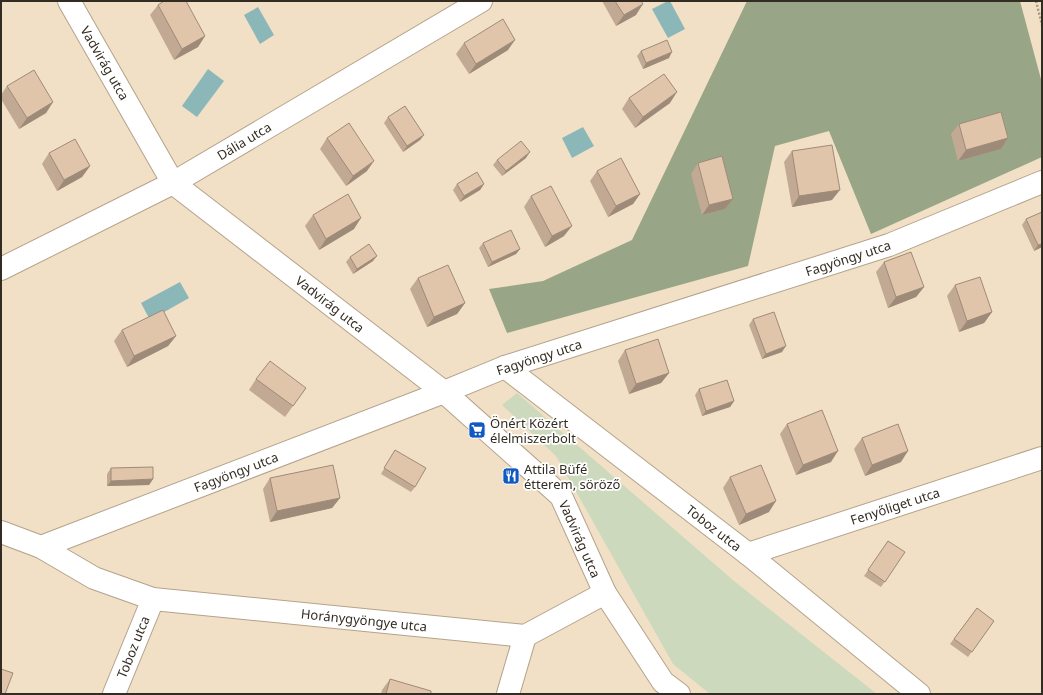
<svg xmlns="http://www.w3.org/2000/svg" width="1043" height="695" font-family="'Noto Sans',sans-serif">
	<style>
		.green { fill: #ccd9bd }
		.forest { fill: #98a687 }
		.water { fill: #8bb7b9 }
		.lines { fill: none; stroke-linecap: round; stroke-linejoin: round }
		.minor-casing { stroke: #b4a38b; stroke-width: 24 }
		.path { stroke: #a59884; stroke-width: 2.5; stroke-dasharray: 2 2; stroke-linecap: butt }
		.minor { stroke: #fff; stroke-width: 22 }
		.wall { fill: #c2a993 }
		.shaded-wall { fill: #9e8a78 }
		.building { fill: #e1c5ab; stroke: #9e8a78 }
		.labels { text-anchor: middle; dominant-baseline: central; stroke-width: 3.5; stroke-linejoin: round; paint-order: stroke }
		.street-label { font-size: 13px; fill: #332c22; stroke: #fff }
		.poi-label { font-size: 13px; fill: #332c22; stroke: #fff; text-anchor: start }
	</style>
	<rect width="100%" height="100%" fill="#f1e0c6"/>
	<polygon class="green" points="517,393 734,581 877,694 710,694 673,664 556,456 502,405"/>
	<polygon class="forest" points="747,1 1020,1 1042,83 1042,157 871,234 829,131 775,146 748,266 507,333 489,289 543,281 632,240"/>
	<g class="water">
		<polygon points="668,1 670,1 685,29 668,38 652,9"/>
		<polygon points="258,7 274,35 260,44 244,15"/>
		<polygon points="208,69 224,81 197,117 182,106"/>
		<polygon points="583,127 594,146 572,158 562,138"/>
		<polygon points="180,282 189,298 150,320 141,303"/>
	</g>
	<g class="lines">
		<g class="minor-casing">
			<g id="minor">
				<polyline points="69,1 173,183 444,392 561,496 605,593 663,682 679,694"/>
				<polyline points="1,269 173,183 481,1"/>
				<polyline points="505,367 748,554 919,694"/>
				<polyline points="1,532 41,547 94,578 153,599 525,636 605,593"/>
				<polyline points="41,547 444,392 505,367 889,245 1042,182"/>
				<polyline points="748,554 1042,458"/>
				<polyline points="114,694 153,599"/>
				<polyline points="508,694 525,636"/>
			</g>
		</g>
		<polyline class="path" points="1036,1 1042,25"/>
		<use href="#minor" class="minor"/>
	</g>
	<g class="wall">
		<polygon points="602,1 641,1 636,15 616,26"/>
		<polygon points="158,5 205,36 198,47 174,60 150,15"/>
		<polygon points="464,43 508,50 469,74 456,54"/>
		<polygon points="641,51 669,58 643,69 637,56"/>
		<polygon points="7,86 53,102 46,113 19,129 1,99 1,95"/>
		<polygon points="629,98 670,103 635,128 622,109"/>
		<polygon points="388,117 424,135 420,140 403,152 384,123"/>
		<polygon points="959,124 1008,138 1001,149 958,161 951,134"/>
		<polygon points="327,138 367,171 346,186 320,149"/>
		<polygon points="792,151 832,200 792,207 784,162"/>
		<polygon points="49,153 90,166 82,177 57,191 42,164"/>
		<polygon points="526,158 502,176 493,165 497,160"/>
		<polygon points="698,163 733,199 725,209 702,215 691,174"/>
		<polygon points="597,171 640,194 633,204 608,217 590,181"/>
		<polygon points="457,184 484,184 480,190 460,202 453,190"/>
		<polygon points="531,196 564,236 545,247 524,207"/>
		<polygon points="313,215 354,229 319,250 305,226"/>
		<polygon points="1026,219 1042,247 1034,251 1022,225"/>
		<polygon points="483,243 520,249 516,254 488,267 479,248"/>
		<polygon points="350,257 373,261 353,274 346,262"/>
		<polygon points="884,262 924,287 916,297 888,308 876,272"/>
		<polygon points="418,278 465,303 457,314 427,327 410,289"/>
		<polygon points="955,285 992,312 984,323 959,332 947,296"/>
		<polygon points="753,319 782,352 762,359 749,325"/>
		<polygon points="122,330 176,336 168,346 127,367 114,341"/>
		<polygon points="625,350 669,373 661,383 629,394 618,361"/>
		<polygon points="256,379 306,388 285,417 249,390"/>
		<polygon points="699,389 734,401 730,407 702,416 695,395"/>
		<polygon points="787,424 831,462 796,475 780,434"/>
		<polygon points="862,438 901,462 865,476 854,449"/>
		<polygon points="395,450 415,487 411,492 381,474"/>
		<polygon points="111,468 153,479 149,485 107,486 107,474"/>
		<polygon points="730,477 769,512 739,525 723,488"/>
		<polygon points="270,478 340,498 332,508 270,522 263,489"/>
		<polygon points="888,541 905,552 881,587 864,576"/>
		<polygon points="977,608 994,621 968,657 950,644"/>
		<polygon points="390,679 431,694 381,694 382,690"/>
	</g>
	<g class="shaded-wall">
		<polygon points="643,4 636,15 616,26 624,15"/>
		<polygon points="205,36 198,47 174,60 182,49"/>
		<polygon points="515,40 508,50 469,74 476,64"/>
		<polygon points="672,52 669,58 643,69 646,63"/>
		<polygon points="677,92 670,103 635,128 643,117"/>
		<polygon points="53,102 46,113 19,129 27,118"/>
		<polygon points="424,135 420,140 403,152 407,146"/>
		<polygon points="1008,138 1001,149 958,161 966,150"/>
		<polygon points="530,152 526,158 502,176 506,171"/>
		<polygon points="374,161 367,171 346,186 353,176"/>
		<polygon points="90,166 82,177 57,191 64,180"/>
		<polygon points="484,184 480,190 460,202 464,196"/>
		<polygon points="840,190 832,200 792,207 799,196"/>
		<polygon points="640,194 633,204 608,217 616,206"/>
		<polygon points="733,199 725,209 702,215 709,205"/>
		<polygon points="361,218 354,229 319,250 326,239"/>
		<polygon points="572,226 564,236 545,247 552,236"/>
		<polygon points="1042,244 1042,247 1034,251 1038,245"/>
		<polygon points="520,249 516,254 488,267 492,262"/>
		<polygon points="377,256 373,261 353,274 357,269"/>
		<polygon points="924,287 916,297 888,308 896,297"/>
		<polygon points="465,303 457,314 427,327 434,317"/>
		<polygon points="992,312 984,323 959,332 967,321"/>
		<polygon points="176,336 168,346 127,367 134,356"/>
		<polygon points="786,346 782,352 762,359 766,354"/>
		<polygon points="669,373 661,383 629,394 636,384"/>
		<polygon points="734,401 730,407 702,416 706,411"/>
		<polygon points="838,451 831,462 796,475 803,465"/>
		<polygon points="908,451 901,462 865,476 872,465"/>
		<polygon points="153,479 149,485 107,486 111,481"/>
		<polygon points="340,498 332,508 270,522 277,511"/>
		<polygon points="776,501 769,512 739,525 746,514"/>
	</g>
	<g class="building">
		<polygon points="164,1 186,1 205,36 182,49 158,5"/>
		<polygon points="615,1 641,1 643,4 624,15"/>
		<polygon points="503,19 515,40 476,64 464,43"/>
		<polygon points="667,40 672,52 646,63 641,51"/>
		<polygon points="34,70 53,102 27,118 7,86"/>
		<polygon points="664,74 677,92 643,117 629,98"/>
		<polygon points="405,106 424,135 407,146 388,117"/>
		<polygon points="1001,112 1008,138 966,150 959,124"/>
		<polygon points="349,123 374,161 353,176 327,138"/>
		<polygon points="75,139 90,166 64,180 49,153"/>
		<polygon points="521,141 530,152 506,171 497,160"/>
		<polygon points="832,145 840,190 799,196 792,151"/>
		<polygon points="722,156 733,199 709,205 698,163"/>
		<polygon points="621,158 640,194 616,206 597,171"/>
		<polygon points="477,172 484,184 464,196 457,184"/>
		<polygon points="551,186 572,226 552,236 531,196"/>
		<polygon points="348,194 361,218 326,239 313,215"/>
		<polygon points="1042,212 1042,244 1038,245 1026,219"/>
		<polygon points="511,230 520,249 492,262 483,243"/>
		<polygon points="369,244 377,256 357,269 350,257"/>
		<polygon points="911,252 924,287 896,297 884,262"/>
		<polygon points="448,265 465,303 434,317 418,278"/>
		<polygon points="980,277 992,312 967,321 955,285"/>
		<polygon points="163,310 176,336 134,356 122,330"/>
		<polygon points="774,312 786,346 766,354 753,319"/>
		<polygon points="658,339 669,373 636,384 625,350"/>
		<polygon points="270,361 306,388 293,406 256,379"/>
		<polygon points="727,380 734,401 706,411 699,389"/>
		<polygon points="822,410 838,451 803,465 787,424"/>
		<polygon points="898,424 908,451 872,465 862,438"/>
		<polygon points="395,450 426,468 415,487 384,468"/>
		<polygon points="333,465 340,498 277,511 270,478"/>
		<polygon points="761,465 776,501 746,514 730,477"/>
		<polygon points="153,467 153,479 111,481 111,468"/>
		<polygon points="888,541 905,552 885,582 868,570"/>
		<polygon points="977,608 994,621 972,652 954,639"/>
		<polygon points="1,669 13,673 5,694 1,694"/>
		<polygon points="390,679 431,691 431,694 386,694"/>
	</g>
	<defs>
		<g id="supermarket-square" transform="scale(0.9)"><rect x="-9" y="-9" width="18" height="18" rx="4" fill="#1058c2" stroke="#fff"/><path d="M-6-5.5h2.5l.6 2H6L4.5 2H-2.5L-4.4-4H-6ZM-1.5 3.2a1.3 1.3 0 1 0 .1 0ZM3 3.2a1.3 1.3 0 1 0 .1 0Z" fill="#fff"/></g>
		<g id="restaurant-square" transform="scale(0.9)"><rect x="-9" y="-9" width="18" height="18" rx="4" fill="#1058c2" stroke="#fff"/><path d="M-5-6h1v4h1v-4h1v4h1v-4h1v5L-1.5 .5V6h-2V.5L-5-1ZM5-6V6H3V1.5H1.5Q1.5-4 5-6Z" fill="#fff"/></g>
	</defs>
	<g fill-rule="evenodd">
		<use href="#supermarket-square" x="477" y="430"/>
		<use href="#restaurant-square" x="511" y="476"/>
	</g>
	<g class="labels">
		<g class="street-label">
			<text transform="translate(105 63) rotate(60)">Vadvirág utca</text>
			<text transform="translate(244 141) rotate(-31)">Dália utca</text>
			<text transform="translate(848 258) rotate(-18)">Fagyöngy utca</text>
			<text transform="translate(330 304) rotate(38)">Vadvirág utca</text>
			<text transform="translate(539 357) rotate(-18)">Fagyöngy utca</text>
			<text transform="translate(236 472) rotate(-21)">Fagyöngy utca</text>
			<text transform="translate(895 506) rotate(-18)">Fenyőliget utca</text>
			<text transform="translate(714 528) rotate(38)">Toboz utca</text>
			<text transform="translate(580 539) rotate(66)">Vadvirág utca</text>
			<text transform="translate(364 620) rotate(6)">Horánygyöngye utca</text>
			<text transform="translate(133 647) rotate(-68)">Toboz utca</text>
		</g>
		<g class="poi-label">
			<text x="490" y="423">Önért Közért<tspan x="490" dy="15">élelmiszerbolt</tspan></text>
			<text x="524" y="469">Attila Büfé<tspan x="524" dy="15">étterem, söröző</tspan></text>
		</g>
	</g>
	<rect width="1043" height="695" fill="none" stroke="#332c22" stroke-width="4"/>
</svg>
